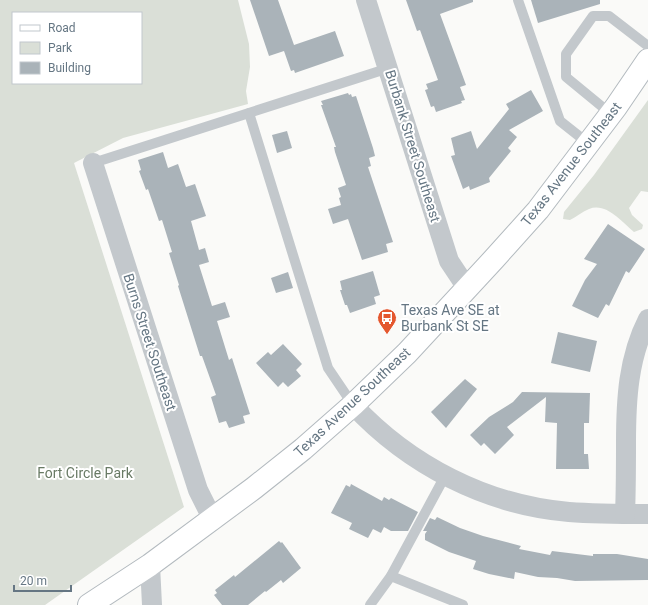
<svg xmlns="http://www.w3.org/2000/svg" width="648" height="605" font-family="Roboto,sans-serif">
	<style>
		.green { fill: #dadfd7; fill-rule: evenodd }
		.building { fill: #aab3b9 }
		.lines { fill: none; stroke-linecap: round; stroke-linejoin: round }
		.secondary-casing { stroke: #b3babf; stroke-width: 24 }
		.service { stroke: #c3c8cc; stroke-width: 10 }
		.minor { stroke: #c3c8cc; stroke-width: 20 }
		.secondary { stroke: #fff; stroke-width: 22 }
		.labels { text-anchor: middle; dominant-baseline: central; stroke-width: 4; stroke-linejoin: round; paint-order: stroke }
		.street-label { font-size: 14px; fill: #657683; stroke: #fff }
		.poi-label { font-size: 14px; fill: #657683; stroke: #fff; text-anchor: start }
		.park-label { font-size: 14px; fill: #687a64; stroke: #fff }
	</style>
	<rect width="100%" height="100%" fill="#fafaf8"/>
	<g class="green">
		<path d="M0 0H238L249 44 250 67 246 91 248 104 123 138 74 163 184 507 45 605H0ZM13 13H141V83H13Z"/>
		<path d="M648 100V192L641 191 629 208 632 215 643 225 642 229 634 232C622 222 606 202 589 209 582 212 576 217 570 220L563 219 564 212 594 175Z"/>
	</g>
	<g class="building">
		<polygon points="250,0 278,0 294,45 335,31 344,56 295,73 294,70 291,71 284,51 269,56"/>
		<polygon points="406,0 473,0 473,2 440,14 466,85 460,87 465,100 461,101 462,103 436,112 434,106 431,107 425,90 428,89 426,84 438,80 420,30 417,31"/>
		<polygon points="531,0 600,0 600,4 538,23"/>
		<polygon points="531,90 543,111 509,130 517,137 508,148 511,151 489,178 490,182 470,190 469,186 463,189 451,156 455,155 451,138 471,131 477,149 509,109 506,104"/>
		<polygon points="348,93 349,95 351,94 352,97 356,96 373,148 375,156 369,158 371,166 368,167 393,242 386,244 388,252 362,260 348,219 333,224 328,209 341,205 339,198 341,197 338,188 346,185 335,152 334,147 336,147 321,105 323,105 321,101"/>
		<polygon points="287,131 292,148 277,153 272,135"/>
		<polygon points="163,152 168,168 178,164 186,187 195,184 206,216 191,221 199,250 205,248 209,262 199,265 212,306 225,302 230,317 217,321 229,360 232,358 250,414 243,416 245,423 229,428 226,421 219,423 211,397 216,395 202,356 200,356 178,286 179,285 169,253 172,252 162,220 159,221 148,189 146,190 139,171 141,170 138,160"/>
		<polygon points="608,224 645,249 629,273 626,271 609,306 606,304 598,318 572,306 585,280 597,264 584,259"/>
		<polygon points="373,271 380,295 374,297 376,304 350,313 347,305 345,305 340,290 342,290 340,281"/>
		<polygon points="288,272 293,288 276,293 271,278"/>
		<polygon points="558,332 597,341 590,372 551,363"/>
		<polygon points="283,344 302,364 296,370 301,376 288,387 283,382 278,387 256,363 268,352 271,355"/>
		<polygon points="465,379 477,389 446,428 431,412"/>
		<polygon points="522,392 590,393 589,423 584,423 584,454 588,454 589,469 556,469 557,423 545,422 546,397 507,427 514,435 495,454 484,443 481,446 470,435 489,417 513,402"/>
		<polygon points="351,484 382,501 384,497 389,500 391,498 418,512 408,531 391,531 384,527 381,533 373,529 368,538 349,529 352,523 331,513 346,485 350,487"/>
		<polygon points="437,517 460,528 483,536 521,546 519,549 550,555 552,551 593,556 593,554 617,554 648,559 648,580 575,581 557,578 538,577 515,572 514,579 489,574 473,569 476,561 449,552 425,540 425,534 427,531 423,531 430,518 435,520"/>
		<polygon points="279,541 281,543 282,542 301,568 283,583 281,580 266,592 265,591 248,605 222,605 214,595 217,593 215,590 234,575 235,577"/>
	</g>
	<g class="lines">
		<g class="secondary-casing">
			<polyline id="secondary" points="89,605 150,565 254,488 303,449 353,405 407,353 494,259 538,210 616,107 648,60"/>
		</g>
		<g class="service">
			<polyline points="518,0 560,121 589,144"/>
			<polyline points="249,113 328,368 353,405"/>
			<polyline points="611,114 566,77 566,54 593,16 609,16 648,46"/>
			<polyline points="93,163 389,68"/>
			<polyline points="391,576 463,605"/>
			<polyline points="370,605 391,576 445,476"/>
		</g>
		<g class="minor">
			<polyline points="366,0 449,261 467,288"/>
			<polyline points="93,163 198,490 213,520"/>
			<path d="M353 405C409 465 486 505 569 512 595 514 622 514 648 514"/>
			<path d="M625 514C626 490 626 466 626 443 626 400 628 358 648 319"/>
			<polyline points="150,565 152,605"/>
		</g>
		<use href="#secondary" class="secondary"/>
	</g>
	<defs>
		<g id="bus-pin" transform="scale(1)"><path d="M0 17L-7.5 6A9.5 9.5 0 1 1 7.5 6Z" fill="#e4572e" stroke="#fff"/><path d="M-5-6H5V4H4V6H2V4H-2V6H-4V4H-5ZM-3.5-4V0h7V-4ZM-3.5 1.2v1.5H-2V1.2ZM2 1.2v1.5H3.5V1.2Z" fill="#fff"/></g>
	</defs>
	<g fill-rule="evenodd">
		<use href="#bus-pin" x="387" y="318"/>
	</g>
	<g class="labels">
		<g class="street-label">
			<text transform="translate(413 146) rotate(73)">Burbank Street Southeast</text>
			<text transform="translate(571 164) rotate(-52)">Texas Avenue Southeast</text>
			<text transform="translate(150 342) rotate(72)">Burns Street Southeast</text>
			<text transform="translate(352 402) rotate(-43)">Texas Avenue Southeast</text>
		</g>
		<g class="poi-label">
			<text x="401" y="310">Texas Ave SE at<tspan x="401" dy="16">Burbank St SE</tspan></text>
		</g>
		<g class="park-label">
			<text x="85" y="473">Fort Circle Park</text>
		</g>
	</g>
	<rect x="12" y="12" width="130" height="72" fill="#ffffff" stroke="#c1c8cd"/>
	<rect x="20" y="25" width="20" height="6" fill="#ffffff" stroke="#c1c8cd"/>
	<text x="48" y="32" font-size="12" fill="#657683">Road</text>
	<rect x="20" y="42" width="20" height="12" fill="#dadfd7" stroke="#c1c8cd"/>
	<text x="48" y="52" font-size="12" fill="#657683">Park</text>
	<rect x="20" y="62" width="20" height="12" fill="#aab3b9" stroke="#c1c8cd"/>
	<text x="48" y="72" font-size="12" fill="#657683">Building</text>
	<path d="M14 585v6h57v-6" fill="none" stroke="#657683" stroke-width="2"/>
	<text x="20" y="585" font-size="12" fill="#657683" stroke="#ffffff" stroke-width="3" paint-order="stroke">20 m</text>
</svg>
